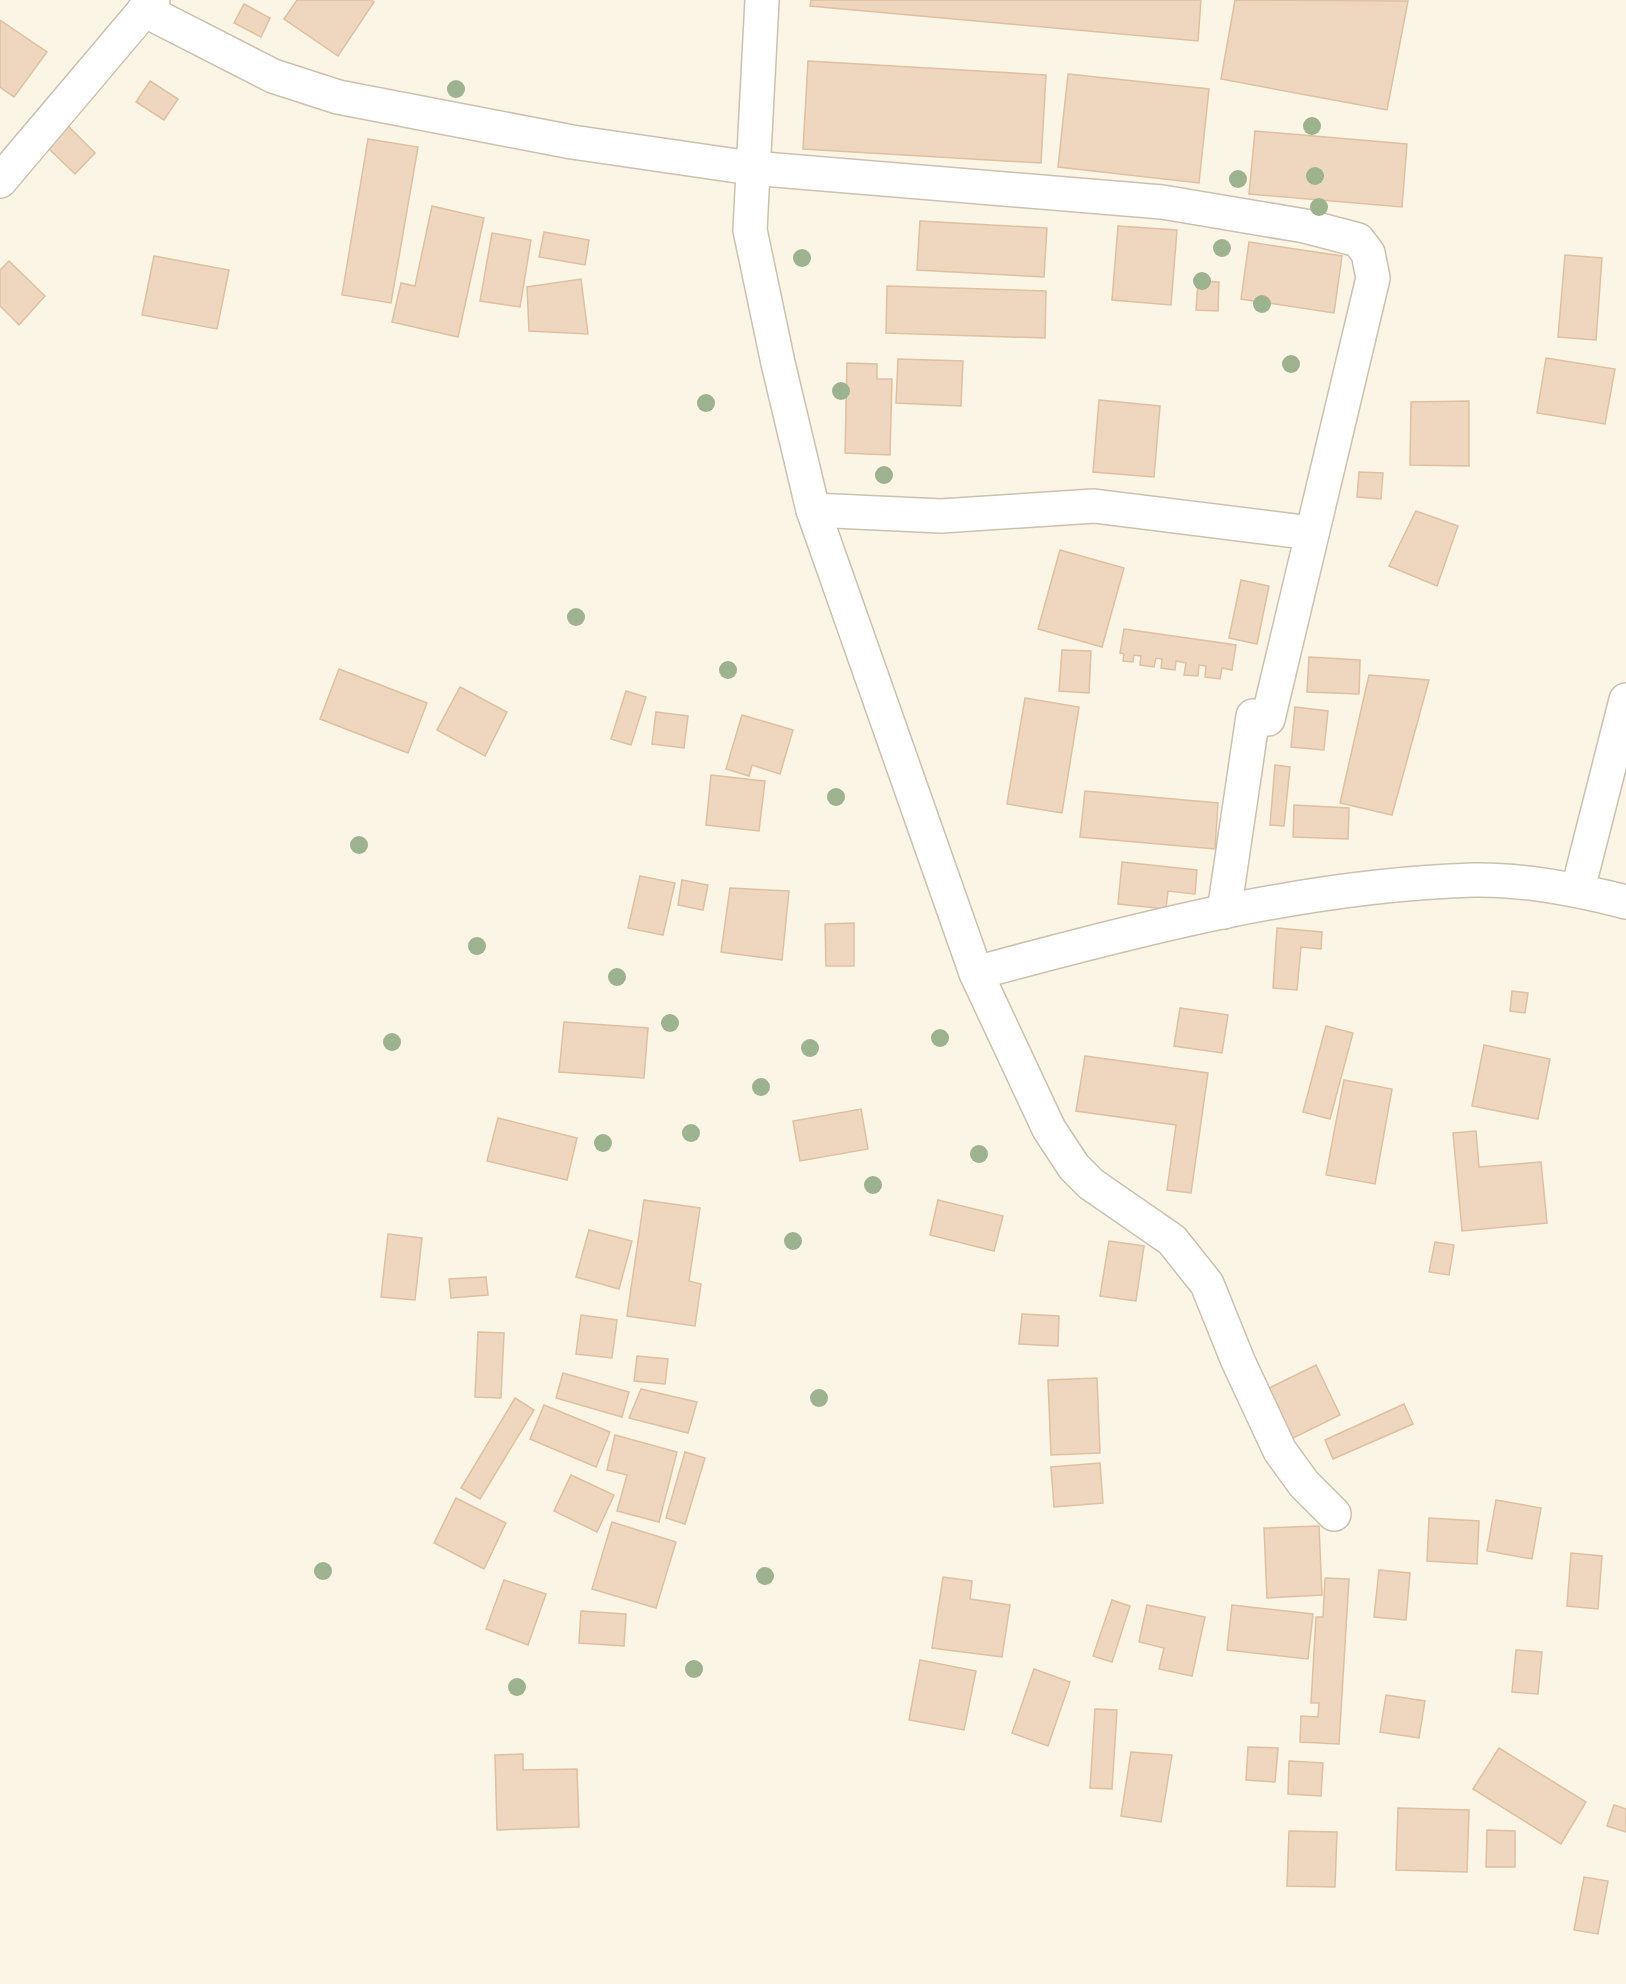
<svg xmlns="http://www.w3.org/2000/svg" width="1626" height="1984" font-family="'Sofia Sans Condensed',sans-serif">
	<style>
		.building { fill: #eed7be; stroke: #dfc0a0; stroke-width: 1.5 }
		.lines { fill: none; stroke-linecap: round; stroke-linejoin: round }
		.street-casing { stroke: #cdc0af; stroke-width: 36 }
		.street { stroke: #fff; stroke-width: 33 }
		.tree { fill: #9db28f }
	</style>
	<rect width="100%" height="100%" fill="#faf5e5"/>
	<g class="building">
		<polygon points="297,0 371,0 374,2 338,56 284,19"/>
		<polygon points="811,0 1201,0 1198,41 810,6"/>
		<polygon points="1235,0 1408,1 1387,110 1221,79"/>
		<polygon points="244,4 270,18 261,37 234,23"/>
		<polygon points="0,20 47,52 14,97 0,87"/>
		<polygon points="808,61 1046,75 1041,163 803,149"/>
		<polygon points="1068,74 1209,89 1199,183 1058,167"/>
		<polygon points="150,81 178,99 164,120 136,102"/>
		<polygon points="67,125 95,153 75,174 47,147"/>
		<polygon points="1255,131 1407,144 1402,207 1249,194"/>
		<polygon points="368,139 418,147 391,303 342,295"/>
		<polygon points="432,206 484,218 458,337 392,322 401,283 415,286"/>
		<polygon points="920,221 1047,228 1044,277 917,270"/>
		<polygon points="1118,226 1177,230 1171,305 1112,300"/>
		<polygon points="544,232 589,240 585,265 539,257"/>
		<polygon points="492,233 531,240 520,307 480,301"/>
		<polygon points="1249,242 1342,256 1334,313 1241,299"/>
		<polygon points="1565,255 1602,258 1596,340 1558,337"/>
		<polygon points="154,256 229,270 217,329 142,315"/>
		<polygon points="9,261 45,296 19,325 0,306 0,270"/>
		<polygon points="581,279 588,334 529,331 527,287"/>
		<polygon points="1198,281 1219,282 1218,311 1196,310"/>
		<polygon points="887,286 1046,291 1045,338 886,333"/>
		<polygon points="1546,358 1615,369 1605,424 1537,413"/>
		<polygon points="898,359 963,361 961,406 896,403"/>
		<polygon points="847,363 877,364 877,379 892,379 890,455 845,453"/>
		<polygon points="1099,400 1160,406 1154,477 1093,472"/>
		<polygon points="1469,401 1469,466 1410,465 1411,402"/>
		<polygon points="1359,472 1383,473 1381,499 1357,497"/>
		<polygon points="1416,511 1458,526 1437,586 1389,566"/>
		<polygon points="1060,550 1124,568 1102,647 1038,629"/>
		<polygon points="1241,580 1269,586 1257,644 1229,638"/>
		<polygon points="1124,629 1236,645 1232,670 1222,668 1220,679 1205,677 1206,666 1199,665 1198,676 1184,675 1186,663 1176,661 1175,670 1161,668 1162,659 1156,658 1154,667 1140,665 1141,656 1134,655 1133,662 1123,661 1124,654 1120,653"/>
		<polygon points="1062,650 1091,651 1089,693 1059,691"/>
		<polygon points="1309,657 1360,660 1359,694 1307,692"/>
		<polygon points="339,669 427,703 408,753 320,719"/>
		<polygon points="1369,675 1429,680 1392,815 1340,803"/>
		<polygon points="460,687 507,712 485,756 437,730"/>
		<polygon points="626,691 646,697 631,745 611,739"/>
		<polygon points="1025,698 1079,707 1062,813 1007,804"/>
		<polygon points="1295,707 1328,711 1324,750 1291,747"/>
		<polygon points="656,712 688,716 684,748 652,744"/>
		<polygon points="742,715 793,730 780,774 752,765 749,776 726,769"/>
		<polygon points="1275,765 1290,767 1284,826 1270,825"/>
		<polygon points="711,775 765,781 759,831 706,825"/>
		<polygon points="1085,791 1218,803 1215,849 1080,837"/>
		<polygon points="1294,805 1349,808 1348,839 1293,837"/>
		<polygon points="1122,862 1197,870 1195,894 1168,891 1166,909 1118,904"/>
		<polygon points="640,876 675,883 663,935 628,928"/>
		<polygon points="682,880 708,885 703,910 678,905"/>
		<polygon points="730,888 789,891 782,960 721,952"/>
		<polygon points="854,923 854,966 826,966 825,924"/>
		<polygon points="1277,928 1322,932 1321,949 1301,947 1297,990 1273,988"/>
		<polygon points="1512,991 1528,993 1525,1013 1510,1011"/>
		<polygon points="1180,1008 1228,1015 1222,1053 1174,1046"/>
		<polygon points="564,1022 648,1028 644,1078 559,1072"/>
		<polygon points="1326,1026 1353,1033 1330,1119 1303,1112"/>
		<polygon points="1484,1045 1550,1059 1538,1119 1472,1106"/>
		<polygon points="1085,1056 1208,1073 1191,1193 1167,1190 1176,1125 1076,1111"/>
		<polygon points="1344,1080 1392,1089 1375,1184 1326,1175"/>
		<polygon points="861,1109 868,1149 800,1161 793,1121"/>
		<polygon points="498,1118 577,1138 567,1180 487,1161"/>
		<polygon points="1476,1131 1479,1167 1541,1162 1547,1223 1462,1231 1453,1133"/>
		<polygon points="644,1200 700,1208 689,1281 701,1284 695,1326 627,1316"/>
		<polygon points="938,1200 1003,1216 994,1251 930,1235"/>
		<polygon points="589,1230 632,1241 619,1289 576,1277"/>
		<polygon points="388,1234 422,1238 415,1300 381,1297"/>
		<polygon points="1109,1241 1144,1246 1136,1301 1100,1296"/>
		<polygon points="1435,1242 1454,1245 1449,1275 1429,1272"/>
		<polygon points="486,1277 488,1295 451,1298 449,1279"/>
		<polygon points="1022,1314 1059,1316 1058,1346 1019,1344"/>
		<polygon points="581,1315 617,1320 612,1358 576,1354"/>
		<polygon points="478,1332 504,1333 501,1398 475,1397"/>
		<polygon points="637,1356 668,1359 665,1384 634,1381"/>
		<polygon points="1316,1365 1340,1415 1289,1440 1265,1390"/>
		<polygon points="563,1373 629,1392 622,1417 556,1398"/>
		<polygon points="1097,1378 1100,1453 1051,1455 1048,1380"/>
		<polygon points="641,1389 697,1402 688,1433 629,1418"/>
		<polygon points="515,1398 534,1410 480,1499 461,1488"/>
		<polygon points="1404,1404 1413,1424 1333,1459 1325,1440"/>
		<polygon points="544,1405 610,1432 596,1467 530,1439"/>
		<polygon points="615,1435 677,1452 659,1522 617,1511 627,1475 607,1470"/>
		<polygon points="685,1452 705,1458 685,1524 666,1518"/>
		<polygon points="1100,1463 1103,1503 1054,1507 1051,1467"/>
		<polygon points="571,1475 614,1495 597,1532 554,1511"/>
		<polygon points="456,1498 506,1523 484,1569 434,1543"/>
		<polygon points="1496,1500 1541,1508 1532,1559 1487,1551"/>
		<polygon points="1429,1518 1479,1521 1477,1564 1427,1561"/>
		<polygon points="612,1522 676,1542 656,1608 592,1589"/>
		<polygon points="1319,1526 1322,1595 1267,1598 1264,1528"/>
		<polygon points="1571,1553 1602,1556 1598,1609 1567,1606"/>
		<polygon points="1379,1570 1410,1573 1406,1620 1374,1617"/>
		<polygon points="943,1577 972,1581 970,1599 1010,1605 1002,1657 932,1648"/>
		<polygon points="1325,1578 1349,1579 1339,1744 1300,1742 1301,1716 1318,1717 1319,1703 1311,1703 1316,1617 1323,1617"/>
		<polygon points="504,1580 546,1594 528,1645 486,1629"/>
		<polygon points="1112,1600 1130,1606 1112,1662 1093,1656"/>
		<polygon points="1147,1605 1205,1617 1192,1676 1159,1669 1164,1648 1139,1642"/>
		<polygon points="1232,1605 1313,1614 1308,1659 1227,1650"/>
		<polygon points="581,1611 626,1614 624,1646 579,1643"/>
		<polygon points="1516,1650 1542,1652 1538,1694 1512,1692"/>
		<polygon points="920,1660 976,1671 964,1730 909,1720"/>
		<polygon points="1034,1669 1070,1682 1048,1746 1012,1733"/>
		<polygon points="1386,1695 1425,1701 1419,1738 1380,1732"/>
		<polygon points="1095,1709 1117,1710 1112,1789 1090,1788"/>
		<polygon points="1248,1747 1278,1748 1275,1782 1246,1780"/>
		<polygon points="1499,1748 1586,1802 1561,1844 1473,1789"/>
		<polygon points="1131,1752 1172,1755 1161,1822 1121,1816"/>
		<polygon points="523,1754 523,1770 577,1769 579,1827 497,1830 495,1755"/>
		<polygon points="1289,1761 1323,1763 1321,1796 1288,1794"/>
		<polygon points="1614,1805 1626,1809 1626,1832 1607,1826"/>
		<polygon points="1398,1808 1469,1810 1467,1872 1396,1870"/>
		<polygon points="1487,1830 1515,1831 1515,1867 1486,1867"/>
		<polygon points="1289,1831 1337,1832 1335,1887 1287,1886"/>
		<polygon points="1584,1877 1608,1881 1598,1934 1574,1930"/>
	</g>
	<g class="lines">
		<g class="street-casing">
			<g id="street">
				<polyline points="762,0 750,230 778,363 813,510 976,973 1049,1129 1074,1167 1091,1184 1172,1240 1207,1284 1238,1361 1280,1451 1304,1484 1334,1514"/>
				<polyline points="144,10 273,76 338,97 572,142 751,168 1162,202 1305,226 1358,240 1368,253 1373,278 1268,719 1253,716 1224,912"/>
				<polyline points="0,181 153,0"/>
				<polyline points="813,510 941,516 1094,506 1312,533"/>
				<polyline points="1578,889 1626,700"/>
				<path d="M976 973C1138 929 1305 885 1474 880 1522 879 1579 890 1626 902"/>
			</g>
		</g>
		<use href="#street" class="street"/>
	</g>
	<g class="tree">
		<circle cx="456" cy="89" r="9"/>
		<circle cx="1312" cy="126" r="9"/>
		<circle cx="1315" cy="176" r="9"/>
		<circle cx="1238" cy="179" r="9"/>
		<circle cx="1319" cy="207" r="9"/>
		<circle cx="1222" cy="248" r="9"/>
		<circle cx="802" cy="258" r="9"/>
		<circle cx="1202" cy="281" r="9"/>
		<circle cx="1262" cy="304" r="9"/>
		<circle cx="1291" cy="364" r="9"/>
		<circle cx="841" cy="391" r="9"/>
		<circle cx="706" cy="403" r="9"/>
		<circle cx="884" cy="475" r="9"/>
		<circle cx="576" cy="617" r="9"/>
		<circle cx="728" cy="670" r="9"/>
		<circle cx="836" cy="797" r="9"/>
		<circle cx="359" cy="845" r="9"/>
		<circle cx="477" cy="946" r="9"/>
		<circle cx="617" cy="977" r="9"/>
		<circle cx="670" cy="1023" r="9"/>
		<circle cx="940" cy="1038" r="9"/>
		<circle cx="392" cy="1042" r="9"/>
		<circle cx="810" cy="1048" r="9"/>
		<circle cx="761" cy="1087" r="9"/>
		<circle cx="691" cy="1133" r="9"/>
		<circle cx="603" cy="1143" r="9"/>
		<circle cx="979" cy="1154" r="9"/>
		<circle cx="873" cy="1185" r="9"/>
		<circle cx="793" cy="1241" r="9"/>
		<circle cx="819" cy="1398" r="9"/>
		<circle cx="323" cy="1571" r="9"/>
		<circle cx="765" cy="1576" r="9"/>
		<circle cx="694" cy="1669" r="9"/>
		<circle cx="517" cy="1687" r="9"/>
	</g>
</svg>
